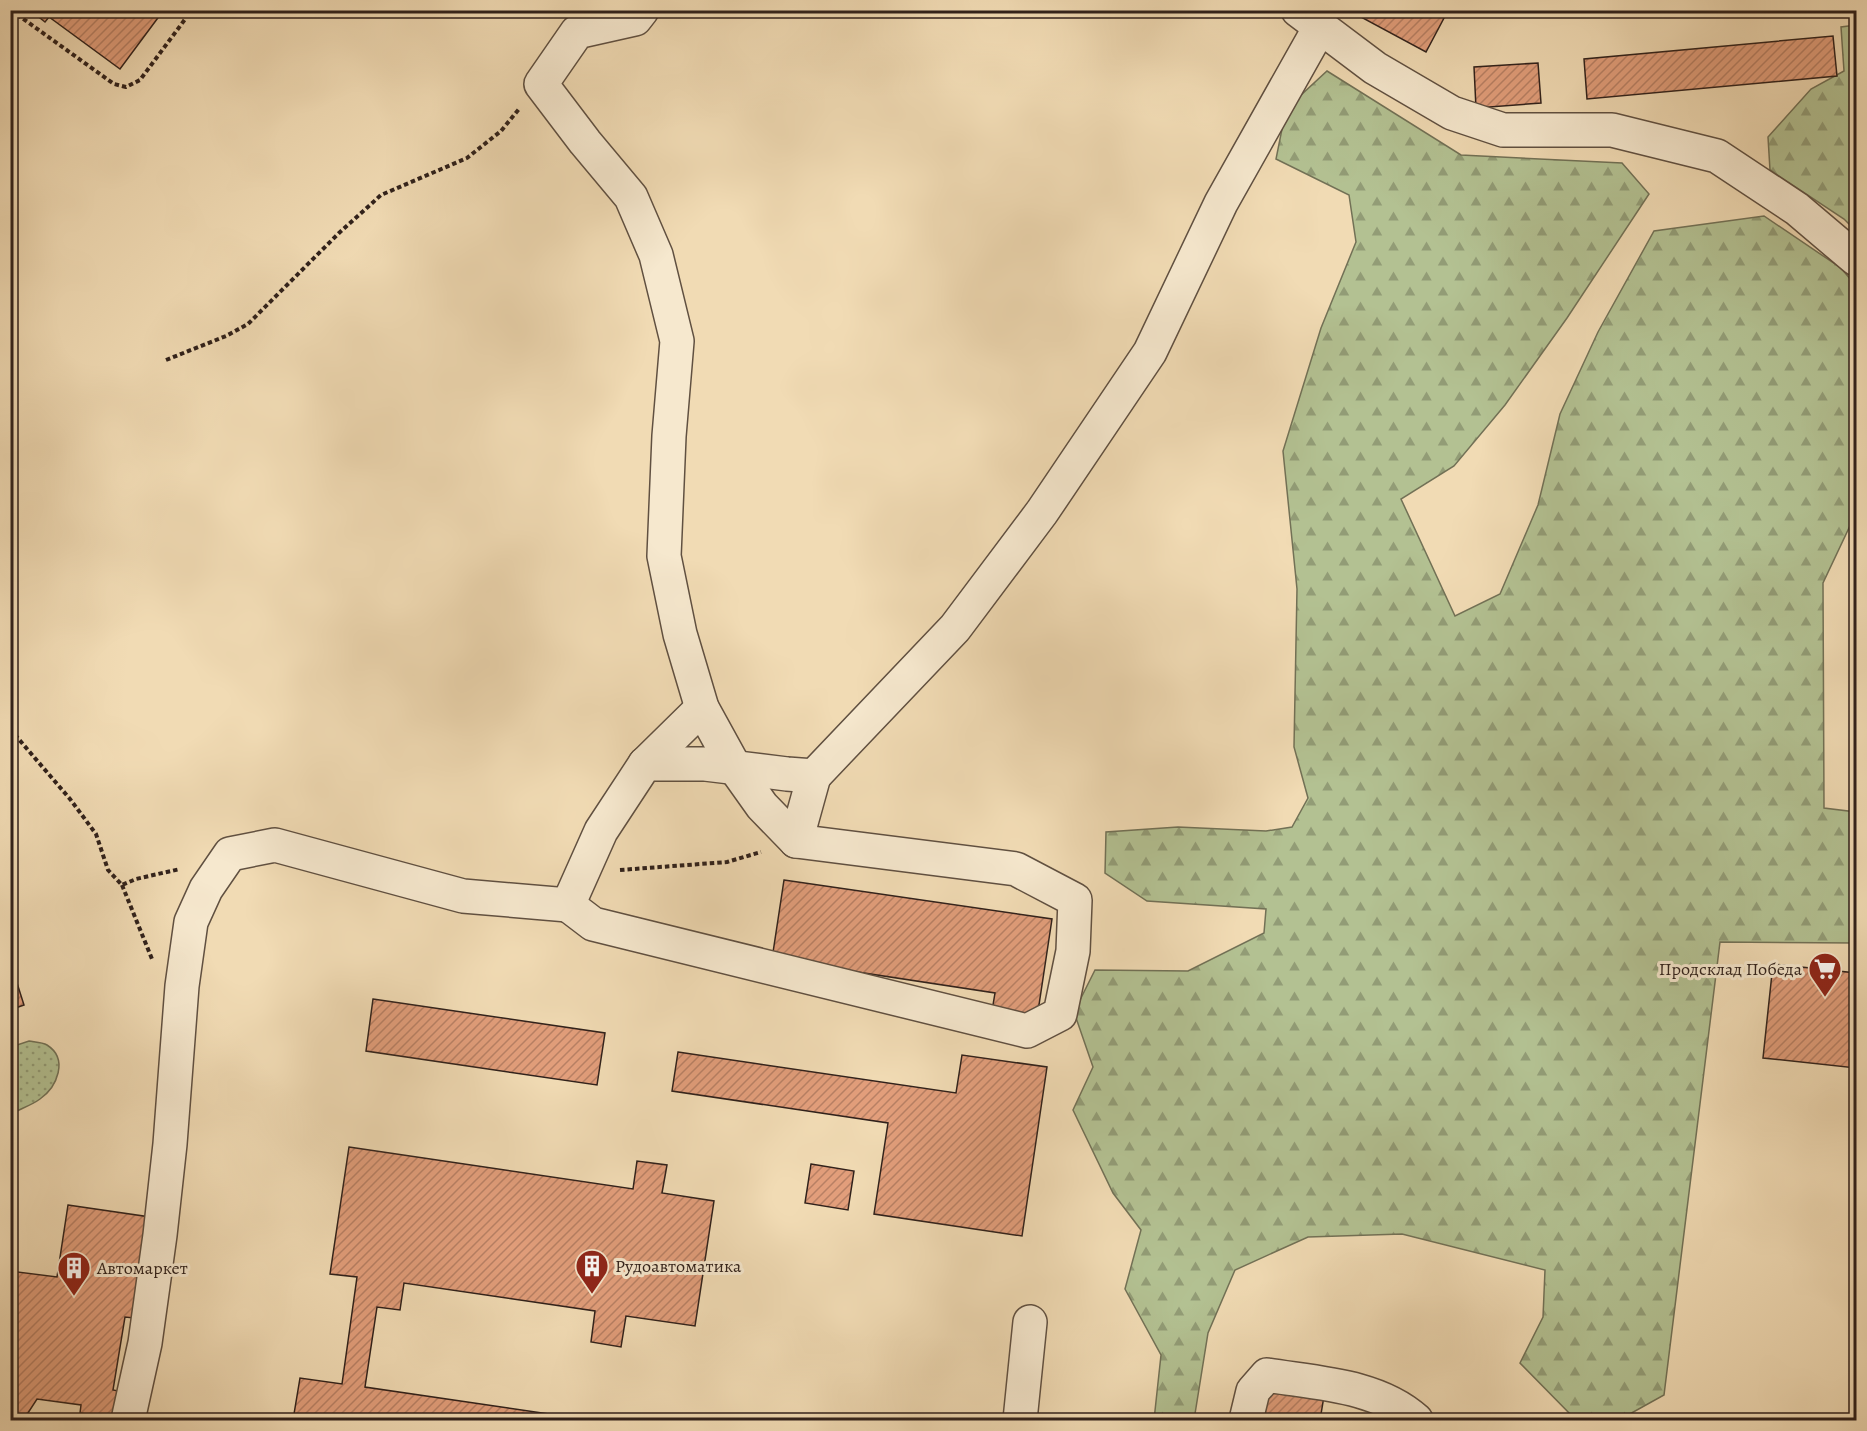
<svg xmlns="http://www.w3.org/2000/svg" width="1867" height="1431" font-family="Alegreya,serif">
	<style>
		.grass { fill: url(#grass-dots); stroke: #727156; stroke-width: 1.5 }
		.forest { fill: url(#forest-firs); stroke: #727156; stroke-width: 1.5 }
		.building { fill: url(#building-hatch); stroke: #30211b; stroke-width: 1.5 }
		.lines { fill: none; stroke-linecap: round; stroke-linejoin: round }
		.minor-casing { stroke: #605041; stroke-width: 36 }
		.path { stroke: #30211b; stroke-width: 4; stroke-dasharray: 4.5 3; stroke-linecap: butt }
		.minor { stroke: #f6e8ce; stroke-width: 33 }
		.labels { text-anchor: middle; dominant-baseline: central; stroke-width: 6; stroke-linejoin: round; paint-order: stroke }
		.poi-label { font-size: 18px; fill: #30211b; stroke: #f6e8ce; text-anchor: start }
	</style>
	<defs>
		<pattern id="grass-dots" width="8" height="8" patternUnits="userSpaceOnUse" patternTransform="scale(1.5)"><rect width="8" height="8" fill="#b3c192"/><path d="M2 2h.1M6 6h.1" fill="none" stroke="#929c76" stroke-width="1.8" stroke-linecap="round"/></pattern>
		<pattern id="forest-firs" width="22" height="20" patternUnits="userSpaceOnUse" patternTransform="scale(1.5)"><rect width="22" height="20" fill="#b3c192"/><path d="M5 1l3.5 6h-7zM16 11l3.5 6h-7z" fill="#929c76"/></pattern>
		<pattern id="building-hatch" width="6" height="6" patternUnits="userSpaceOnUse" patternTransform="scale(1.5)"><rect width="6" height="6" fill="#e29e7b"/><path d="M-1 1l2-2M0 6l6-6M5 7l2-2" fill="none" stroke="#b88064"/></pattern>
	</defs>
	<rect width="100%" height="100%" fill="#f1dbb4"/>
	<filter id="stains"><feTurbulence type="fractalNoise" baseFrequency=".00333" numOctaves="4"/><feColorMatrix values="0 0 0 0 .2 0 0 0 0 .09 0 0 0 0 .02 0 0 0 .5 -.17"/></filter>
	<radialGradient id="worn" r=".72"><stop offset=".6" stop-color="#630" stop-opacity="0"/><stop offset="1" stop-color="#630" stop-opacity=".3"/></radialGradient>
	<path class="grass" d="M29 1041C34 1042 42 1042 47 1045 69 1059 57 1087 40 1099 32 1105 20 1109 11 1114V1047Z"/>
	<g class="forest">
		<polygon points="1856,25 1856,231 1844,219 1770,170 1768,137 1811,89 1844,71 1841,27"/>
		<polygon points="1327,71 1461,155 1622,163 1649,194 1567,318 1505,405 1454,466 1401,499 1455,616 1500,594 1538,505 1560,414 1598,332 1654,231 1764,216 1841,268 1856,286 1856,513 1823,583 1824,808 1856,812 1856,943 1720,942 1664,1395 1628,1415 1574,1418 1520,1363 1543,1317 1545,1270 1402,1234 1308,1237 1235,1270 1208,1333 1194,1420 1154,1420 1161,1355 1125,1289 1141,1230 1113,1193 1073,1110 1093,1067 1074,1012 1095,970 1188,971 1264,933 1266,909 1147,901 1105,873 1106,832 1178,827 1266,831 1292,827 1308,798 1294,747 1297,589 1283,451 1321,328 1356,242 1349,195 1276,159 1286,109"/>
	</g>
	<g class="building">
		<polygon points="30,10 162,10 163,11 120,69 49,17 45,22"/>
		<polygon points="1362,10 1430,10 1444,18 1426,52 1359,16"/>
		<polygon points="1833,36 1837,76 1587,99 1584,59"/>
		<polygon points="1538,63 1541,103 1476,108 1474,67"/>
		<polygon points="784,880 1052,919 1037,1018 992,1011 995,993 772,959"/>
		<polygon points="10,961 24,1005 10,1010"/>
		<polygon points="1773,964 1856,973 1856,1068 1763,1058"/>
		<polygon points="373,999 605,1033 597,1085 366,1051"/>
		<polygon points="678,1052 956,1093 962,1055 1047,1067 1022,1236 874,1214 888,1123 672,1091"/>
		<polygon points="349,1147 633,1189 637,1161 667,1165 662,1193 714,1201 695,1326 626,1316 621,1347 591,1342 595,1311 404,1283 400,1310 377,1307 365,1387 590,1420 293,1420 300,1378 342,1384 357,1277 330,1274"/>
		<polygon points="811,1164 854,1171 848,1210 805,1203"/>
		<polygon points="68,1205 150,1217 134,1318 125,1317 113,1390 123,1392 119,1419 80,1413 81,1405 37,1399 28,1413 16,1420 10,1420 10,1271 57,1277"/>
		<polygon points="1270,1386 1324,1396 1320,1420 1263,1420"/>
	</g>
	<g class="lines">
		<g class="minor-casing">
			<g id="minor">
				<polyline points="1298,10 1375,68 1452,113 1503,130 1612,130 1717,156 1797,209 1856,259"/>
				<polyline points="645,764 702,708"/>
				<polyline points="796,841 814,776"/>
				<polyline points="568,905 593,924 1027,1031 1060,1014 1073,951 1075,900 1016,869 796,841 762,806 735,768 702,708 680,634 664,556 669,436 677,341 656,255 631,197 585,142 541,84 577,32 635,19 642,10"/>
				<polyline points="128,1420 145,1343 160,1235 170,1144 182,986 191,922 206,889 230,854 275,845 463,896 568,905 601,831 645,764 705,764 787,774 814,776 955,628 1042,512 1150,352 1221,203 1320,27"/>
				<polyline points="1020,1420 1030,1322"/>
				<path d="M1246 1420 1253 1391 1267 1375C1316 1383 1377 1385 1416 1420"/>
			</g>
		</g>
		<g class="path">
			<polyline points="11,10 114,84 126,87 140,80 186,18 184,10"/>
			<polyline points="166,360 226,336 248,324 339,233 381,195 467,158 501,131 519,109"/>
			<polyline points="10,729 70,799 96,834 108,870 122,885 136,879 180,869"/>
			<polyline points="620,870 727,862 761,852"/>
			<polyline points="122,885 152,959"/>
		</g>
		<use href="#minor" class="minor"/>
	</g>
	<defs>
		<g id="supermarket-pin" transform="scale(1.725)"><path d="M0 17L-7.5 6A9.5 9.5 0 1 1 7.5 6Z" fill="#8f2418" stroke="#f6e8ce"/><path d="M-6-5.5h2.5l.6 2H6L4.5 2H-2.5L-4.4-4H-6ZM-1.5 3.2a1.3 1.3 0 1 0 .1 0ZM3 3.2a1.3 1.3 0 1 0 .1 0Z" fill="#fff"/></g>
		<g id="building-pin" transform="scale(1.725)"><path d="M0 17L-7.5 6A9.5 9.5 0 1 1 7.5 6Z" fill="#8f2418" stroke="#f6e8ce"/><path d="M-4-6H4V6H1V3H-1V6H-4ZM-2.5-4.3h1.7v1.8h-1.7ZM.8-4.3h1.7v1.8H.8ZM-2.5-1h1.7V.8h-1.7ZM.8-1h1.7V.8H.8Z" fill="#fff"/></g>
	</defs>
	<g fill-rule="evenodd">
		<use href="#supermarket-pin" x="1825" y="969"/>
		<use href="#building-pin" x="592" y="1266"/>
		<use href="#building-pin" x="74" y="1268"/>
	</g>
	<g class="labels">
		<g class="poi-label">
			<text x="1802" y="969" text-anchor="end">Продсклад Победа</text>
			<text x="615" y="1266">Рудоавтоматика</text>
			<text x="97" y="1268">Автомаркет</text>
		</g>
	</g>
	<rect width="1867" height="1431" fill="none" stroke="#f1dbb4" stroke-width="36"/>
	<rect x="12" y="12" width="1843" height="1407" fill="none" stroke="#30211b" stroke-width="3"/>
	<rect x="18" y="18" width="1831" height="1395" fill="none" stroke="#30211b" stroke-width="1.5"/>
	<rect width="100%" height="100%" filter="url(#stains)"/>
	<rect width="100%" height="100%" fill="url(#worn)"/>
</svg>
